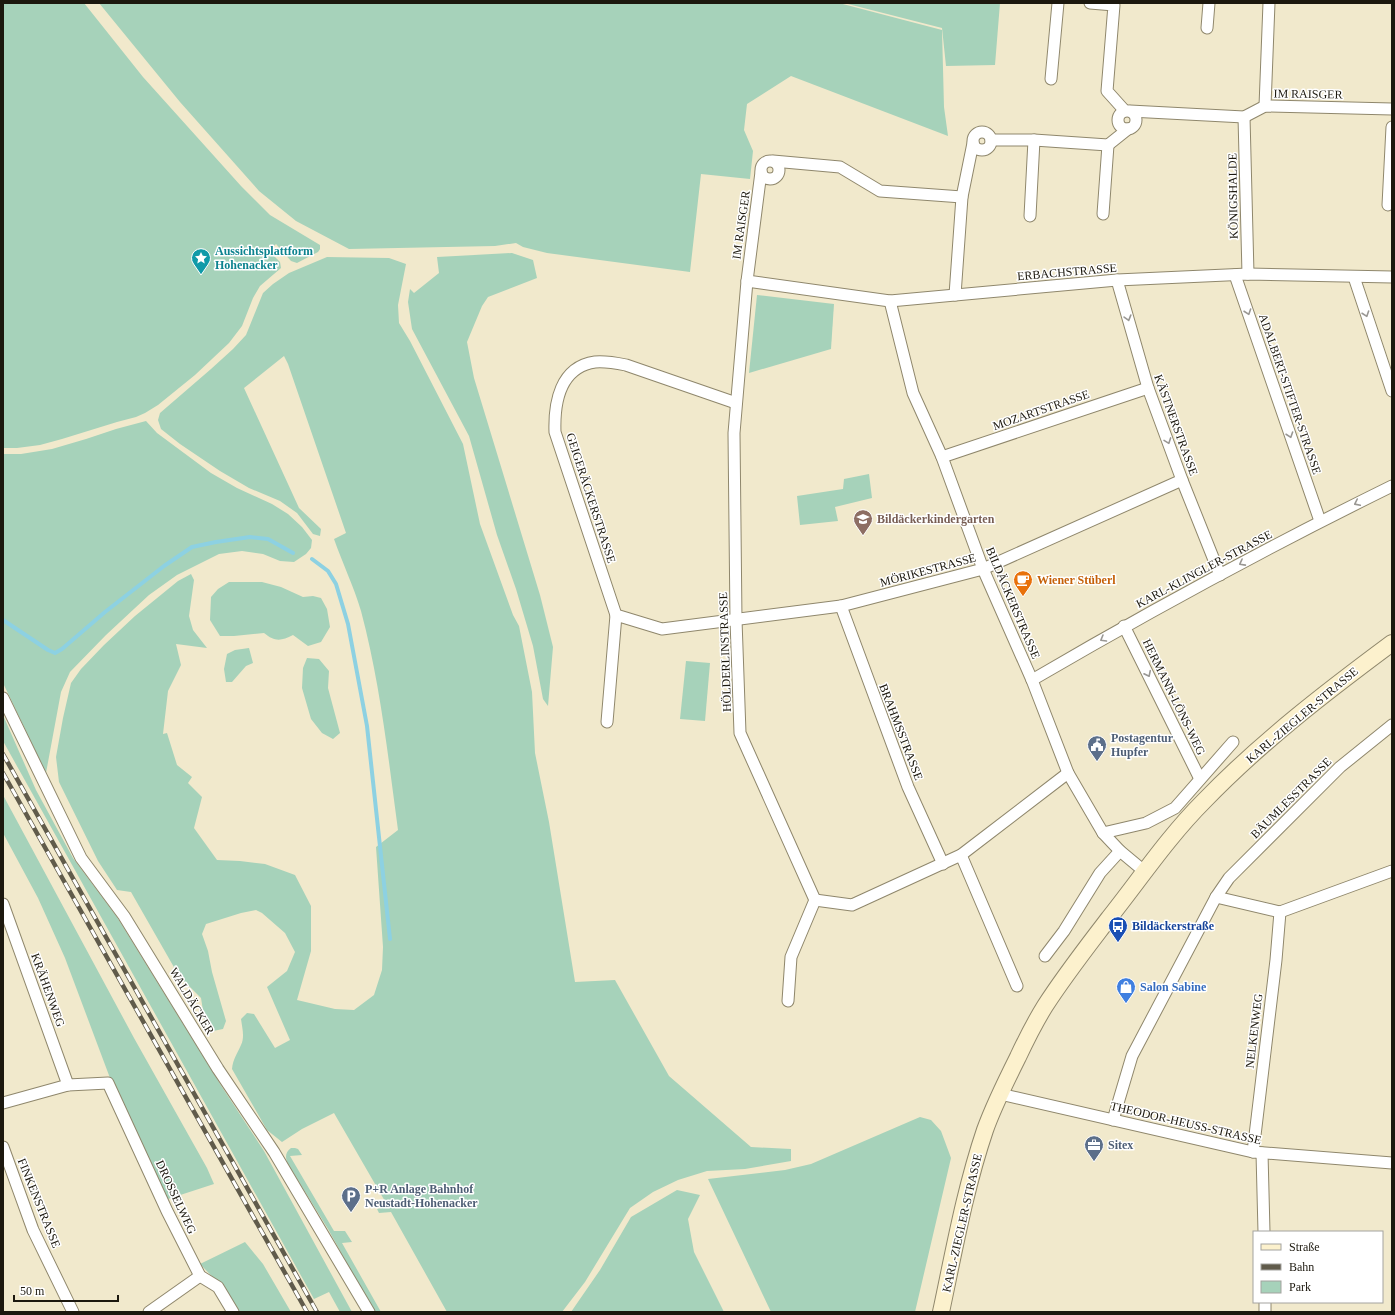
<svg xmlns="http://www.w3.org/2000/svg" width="1395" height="1315" font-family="Georgia,serif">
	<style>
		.green { fill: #a6d2ba }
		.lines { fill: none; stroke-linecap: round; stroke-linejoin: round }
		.stream { stroke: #8dd1e2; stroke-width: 4 }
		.street-casing { stroke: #8f876c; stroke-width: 13 }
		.secondary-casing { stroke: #8f876c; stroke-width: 18 }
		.street { stroke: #fff; stroke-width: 11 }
		.secondary { stroke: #fcf1cd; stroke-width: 16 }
		.rail-casing { stroke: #605b4b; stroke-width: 4.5 }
		.rail { stroke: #fff; stroke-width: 3; stroke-dasharray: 9; stroke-linecap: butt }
		.oneway { stroke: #999793 }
		.labels { text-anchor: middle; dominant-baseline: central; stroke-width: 3; stroke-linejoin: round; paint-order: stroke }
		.street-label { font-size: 12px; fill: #1c180e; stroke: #fff }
		.culture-label { font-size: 12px; font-weight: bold; fill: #0d838f; stroke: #fff; text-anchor: start }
		.education-label { font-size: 12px; font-weight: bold; fill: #785e54; stroke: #fff; text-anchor: start }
		.food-label { font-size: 12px; font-weight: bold; fill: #c56008; stroke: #fff; text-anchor: start }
		.service-label { font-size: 12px; font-weight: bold; fill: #4e5e75; stroke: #fff; text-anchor: start }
		.transit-label { font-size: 12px; font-weight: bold; fill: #164399; stroke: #fff; text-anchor: start }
		.shop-label { font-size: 12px; font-weight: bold; fill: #366cbe; stroke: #fff; text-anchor: start }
	</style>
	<rect width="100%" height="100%" fill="#f1e9cc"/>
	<g class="green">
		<polygon points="3,3 84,3 143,77 241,186 270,215 320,245 320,249 318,252 297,263 291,261 276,244 269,251 280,262 281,268 260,286 253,298 242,326 229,343 195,375 158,405 145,413 136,417 117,422 62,439 40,445 17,448 3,448"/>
		<polygon points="99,3 839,3 942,30 944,107 948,136 791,76 747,104 744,130 753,151 750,179 701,174 690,272 547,253 523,247 516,243 495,246 349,249 296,221 259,191 180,102"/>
		<polygon points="844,3 1000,3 995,65 946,66 942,28"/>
		<polygon points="512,253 533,260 537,278 488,297 482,306 467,342 474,378 540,595 553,647 548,706 543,699 533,646 516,589 497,535 469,436 412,329 408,302 410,289 414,293 439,273 437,257"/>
		<path d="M327 257 389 258 406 264 398 305 399 323 410 341 463 444 480 524 513 615 519 626 532 692 535 753 549 822 575 982 615 980 669 1076 751 1147 791 1149V1161L745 1169 707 1171 678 1180 653 1192 630 1208 585 1282 562 1312H447L391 1212 379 1213 377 1209 386 1207V1203L334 1113 302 1129 282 1142 267 1130 232 1069C233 1059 237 1054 241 1045 245 1037 242 1027 241 1019L247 1013 254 1014 275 1048 290 1040 267 987 287 971 295 952 285 933 262 913 256 910 241 913 206 924 202 934 208 951 212 972 226 1021 223 1029 213 1031 205 1023 201 998 179 976 131 892 117 890 98 861 59 782 56 757 63 718 71 683 81 669 104 645 135 616 178 581 191 574 194 580 189 616 193 630 207 648 176 644 181 665 168 691 163 734 167 733 177 765 192 777 188 783 202 797 194 828 217 860 240 861 265 864 295 875 311 906V951L297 1000 335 1009 354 1010 374 995 382 970 383 947 376 847 398 830C388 756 380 682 361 611 354 587 342 562 334 539L346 533 288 364 284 356 244 388 299 508 321 529 320 536 313 534 297 513 280 501 249 488 220 471 180 444 161 429 158 420 160 413 211 369 233 349 246 335 263 293 273 284 289 273Z"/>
		<polygon points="757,295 834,304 831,349 749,373"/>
		<polygon points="146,421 157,433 211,473 237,488 272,504 288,514 302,527 312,540 311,548 306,554 294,562 280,561 263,554 242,551 219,554 177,575 149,595 106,635 70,672 61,692 46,773 3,683 3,454 21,454 52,449 86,439 116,429"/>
		<polygon points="869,474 872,498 835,507 838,521 800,525 797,496 843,489 844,479"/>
		<path d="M229 582H262L281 587 303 597 313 596 321 598 327 609 330 627 321 642 308 646 293 635C281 641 275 642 264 633L234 636H220L210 620 211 597 218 589Z"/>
		<polygon points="249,648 253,663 246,666 232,682 226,682 224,669 227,654 235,650"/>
		<polygon points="307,658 319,659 329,671 328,688 340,733 333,739 322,733 311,719 302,688 303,668"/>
		<polygon points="686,661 710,663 705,721 680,719"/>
		<polygon points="3,715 36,790 73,858 117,917 222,1087 264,1151 352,1312 340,1312 329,1292 314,1299 3,741"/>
		<polygon points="3,795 134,1038 207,1168 214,1184 168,1199 110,1078 65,958 38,898 3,833"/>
		<polygon points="920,1117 931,1120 941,1131 951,1158 915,1312 771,1312 708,1179 785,1170 811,1164"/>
		<path d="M291 1148H295L298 1149 302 1155 290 1156 334 1231H345L352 1242 342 1243 381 1312H374L328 1229 288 1164C285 1158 285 1152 291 1148Z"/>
		<polygon points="677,1190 700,1195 688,1219 694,1252 724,1312 571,1312 600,1270 631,1217"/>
		<polygon points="245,1242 263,1264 291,1312 239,1312 227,1292 200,1264"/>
	</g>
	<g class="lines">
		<g class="stream">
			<polyline points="312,559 328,571 336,584 348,624 367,726 390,939"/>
			<polyline points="3,620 48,650 55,653 62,649 105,612 164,566 192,547 216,542 250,537 268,539 293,553"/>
		</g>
		<g class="street-casing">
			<g id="street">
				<polyline points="1090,3 1114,5 1107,91 1125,111"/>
				<polyline points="1207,28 1209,3"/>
				<polyline points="1051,79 1058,3"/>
				<polyline points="1265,106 1269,3"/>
				<circle cx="1127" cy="120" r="9"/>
				<polyline points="1130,111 1244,117 1265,106 1392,109"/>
				<polyline points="1244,117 1248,274"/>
				<circle cx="982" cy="141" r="9"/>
				<polyline points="991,140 1034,140 1108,145 1128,129"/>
				<circle cx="770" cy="170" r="9"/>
				<polyline points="773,161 840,167 880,191 962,197"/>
				<polyline points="761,172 747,281 734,433 736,620 740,733 815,900 791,957 788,1001"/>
				<polyline points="1388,205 1392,127"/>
				<polyline points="1103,214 1108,145"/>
				<polyline points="1030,216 1034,140"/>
				<polyline points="1235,275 1320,521"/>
				<polyline points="1354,277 1392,391"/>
				<polyline points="1117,280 1148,388 1182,480 1220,575"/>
				<polyline points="747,281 890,301 1117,280 1248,274 1392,277"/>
				<polyline points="955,295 962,197 973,143"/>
				<polyline points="890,301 913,393 942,457 983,569 1032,680 1068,773 1103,833 1120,851 1144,871"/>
				<path d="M736 403 626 365C616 363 605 361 595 362 560 367 554 403 555 432L616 615 662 629 841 606 983 569 1182 480"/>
				<polyline points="942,457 1148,388"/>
				<polyline points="841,606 908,787 943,864"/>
				<polyline points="1124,626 1200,779"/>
				<path d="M1032 680C1150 611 1270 546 1392 486"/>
				<polyline points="3,698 81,858 124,916 218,1069 274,1152 369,1312"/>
				<polyline points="607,722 616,615"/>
				<polyline points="1103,833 1146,823 1175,808 1233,742"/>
				<polyline points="961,855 1017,986"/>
				<polyline points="1216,897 1280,912 1392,871"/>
				<polyline points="815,900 852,905 961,855 1068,773"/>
				<polyline points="3,904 68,1085"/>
				<polyline points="1045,956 1064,931 1100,873 1120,851"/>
				<polyline points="1000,1094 1253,1152 1392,1163"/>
				<polyline points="3,1103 68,1085 108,1083 167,1211 200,1276 218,1287 233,1312"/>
				<polyline points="1113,1120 1132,1056 1216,897 1229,878 1340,767 1392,725"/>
				<polyline points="3,1147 33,1230 73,1312"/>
				<polyline points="1253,1152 1276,960 1280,912"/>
				<polyline points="1262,1153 1264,1232"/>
				<polyline points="1265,1302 1265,1312"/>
				<polyline points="149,1312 200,1276"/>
			</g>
		</g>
		<g class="secondary-casing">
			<path id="secondary" d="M941 1312C954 1251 965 1189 985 1130 994 1105 1006 1081 1018 1057 1026 1040 1035 1022 1045 1006 1065 975 1087 947 1109 918 1140 879 1168 837 1204 801 1261 742 1326 692 1392 643"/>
		</g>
		<use href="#street" class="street"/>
		<use href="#secondary" class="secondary"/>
		<g class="rail-casing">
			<g id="rail">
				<polyline points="3,754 317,1312"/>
				<polyline points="3,773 307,1312"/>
			</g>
		</g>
		<use href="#rail" class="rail"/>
	</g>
	<defs><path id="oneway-chevron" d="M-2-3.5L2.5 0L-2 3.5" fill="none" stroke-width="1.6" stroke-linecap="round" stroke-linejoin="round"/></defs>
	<g class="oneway">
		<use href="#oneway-chevron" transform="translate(1248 312) rotate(71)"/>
		<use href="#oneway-chevron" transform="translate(1366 314) rotate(71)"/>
		<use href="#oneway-chevron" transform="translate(1128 318) rotate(74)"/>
		<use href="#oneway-chevron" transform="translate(1290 435) rotate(71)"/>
		<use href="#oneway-chevron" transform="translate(1168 441) rotate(70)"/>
		<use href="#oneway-chevron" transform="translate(1357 503) rotate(154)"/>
		<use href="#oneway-chevron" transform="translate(1242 563) rotate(152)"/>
		<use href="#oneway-chevron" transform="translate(1103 639) rotate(150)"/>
		<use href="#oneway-chevron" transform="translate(1148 674) rotate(64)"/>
	</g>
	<defs>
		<g id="sight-pin" transform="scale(1)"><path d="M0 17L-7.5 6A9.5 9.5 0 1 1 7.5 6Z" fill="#0f9aa8" stroke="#fff"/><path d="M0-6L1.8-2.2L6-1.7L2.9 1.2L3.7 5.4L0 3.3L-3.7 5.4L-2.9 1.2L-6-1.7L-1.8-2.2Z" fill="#fff"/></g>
		<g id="school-pin" transform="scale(1)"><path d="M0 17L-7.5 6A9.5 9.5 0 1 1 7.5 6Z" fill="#8d6e63" stroke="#fff"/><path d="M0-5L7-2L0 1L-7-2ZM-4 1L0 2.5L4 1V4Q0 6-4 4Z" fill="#fff"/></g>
		<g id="cafe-pin" transform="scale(1)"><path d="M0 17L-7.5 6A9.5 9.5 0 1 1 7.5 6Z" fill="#e8710a" stroke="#fff"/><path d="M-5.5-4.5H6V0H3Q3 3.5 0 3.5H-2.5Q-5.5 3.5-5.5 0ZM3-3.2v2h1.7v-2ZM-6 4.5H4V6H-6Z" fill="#fff"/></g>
		<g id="civic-pin" transform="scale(1)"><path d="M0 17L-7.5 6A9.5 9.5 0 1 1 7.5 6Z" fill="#5c6f8a" stroke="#fff"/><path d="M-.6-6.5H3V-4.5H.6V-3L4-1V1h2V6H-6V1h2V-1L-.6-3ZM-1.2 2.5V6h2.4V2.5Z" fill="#fff"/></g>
		<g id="bus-pin" transform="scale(1)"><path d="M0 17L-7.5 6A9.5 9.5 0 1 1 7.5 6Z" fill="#1a4fb4" stroke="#fff"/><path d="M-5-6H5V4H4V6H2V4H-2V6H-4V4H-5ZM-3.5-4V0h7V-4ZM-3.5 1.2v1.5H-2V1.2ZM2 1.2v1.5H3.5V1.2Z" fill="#fff"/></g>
		<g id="shop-pin" transform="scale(1)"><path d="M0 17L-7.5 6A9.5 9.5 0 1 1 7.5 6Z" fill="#3f7fe0" stroke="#fff"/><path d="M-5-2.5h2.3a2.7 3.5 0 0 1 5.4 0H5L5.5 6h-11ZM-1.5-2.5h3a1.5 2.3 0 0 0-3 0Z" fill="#fff"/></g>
		<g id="office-pin" transform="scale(1)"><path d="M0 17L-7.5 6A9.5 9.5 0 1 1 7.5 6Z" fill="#5c6f8a" stroke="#fff"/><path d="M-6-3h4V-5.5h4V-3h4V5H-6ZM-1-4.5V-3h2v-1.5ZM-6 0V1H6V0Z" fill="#fff"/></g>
		<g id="parking-pin" transform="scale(1)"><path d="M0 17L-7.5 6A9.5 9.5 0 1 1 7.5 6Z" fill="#5c6f8a" stroke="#fff"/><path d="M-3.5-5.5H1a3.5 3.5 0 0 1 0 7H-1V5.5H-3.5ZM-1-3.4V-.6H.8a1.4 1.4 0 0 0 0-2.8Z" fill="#fff"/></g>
	</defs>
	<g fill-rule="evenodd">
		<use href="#sight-pin" x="201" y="258"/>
		<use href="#school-pin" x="863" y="519"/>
		<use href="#cafe-pin" x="1023" y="580"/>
		<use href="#civic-pin" x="1097" y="745"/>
		<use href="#bus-pin" x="1118" y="926"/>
		<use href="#shop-pin" x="1126" y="987"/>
		<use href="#office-pin" x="1094" y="1145"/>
		<use href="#parking-pin" x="351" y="1196"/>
	</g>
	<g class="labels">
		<g class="street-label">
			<text transform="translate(1308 94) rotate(1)">IM RAISGER</text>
			<text transform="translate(1233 196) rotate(-91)">KÖNIGSHALDE</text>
			<text transform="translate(741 225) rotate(-82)">IM RAISGER</text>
			<text transform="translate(1067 272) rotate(-5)">ERBACHSTRASSE</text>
			<text transform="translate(1290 394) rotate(71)">ADALBERT-STIFTER-STRASSE</text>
			<text transform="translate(1041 410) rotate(-19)">MOZARTSTRASSE</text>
			<text transform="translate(1176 425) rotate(70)">KÄSTNERSTRASSE</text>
			<text transform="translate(591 498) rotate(72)">GEIGERÄCKERSTRASSE</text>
			<text transform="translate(1204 569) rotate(-28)">KARL-KLINGLER-STRASSE</text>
			<text transform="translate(928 570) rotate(-15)">MÖRIKESTRASSE</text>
			<text transform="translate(1013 603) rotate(67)">BILDÄCKERSTRASSE</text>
			<text transform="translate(725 652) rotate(-92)">HÖLDERLINSTRASSE</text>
			<text transform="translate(1174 697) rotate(64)">HERMANN-LÖNS-WEG</text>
			<text transform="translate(1302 715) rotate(-40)">KARL-ZIEGLER-STRASSE</text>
			<text transform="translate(901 732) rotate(69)">BRAHMSSTRASSE</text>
			<text transform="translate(1291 798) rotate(-45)">BÄUMLESSTRASSE</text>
			<text transform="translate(48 990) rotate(70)">KRÄHENWEG</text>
			<text transform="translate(192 1001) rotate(59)">WALDÄCKER</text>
			<text transform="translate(1254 1031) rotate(-83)">NELKENWEG</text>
			<text transform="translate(1186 1123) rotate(13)">THEODOR-HEUSS-STRASSE</text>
			<text transform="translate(176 1197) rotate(65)">DROSSELWEG</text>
			<text transform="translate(39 1203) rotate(68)">FINKENSTRASSE</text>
			<text transform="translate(962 1223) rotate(-77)">KARL-ZIEGLER-STRASSE</text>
		</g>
		<g class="culture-label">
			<text x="215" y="251">Aussichtsplattform<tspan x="215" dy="14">Hohenacker</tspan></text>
		</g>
		<g class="education-label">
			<text x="877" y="519">Bildäckerkindergarten</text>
		</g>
		<g class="food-label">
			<text x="1037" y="580">Wiener Stüberl</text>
		</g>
		<g class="service-label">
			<text x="1111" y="738">Postagentur<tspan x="1111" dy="14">Hupfer</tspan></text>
			<text x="1108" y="1145">Sitex</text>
			<text x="365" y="1189">P+R Anlage Bahnhof<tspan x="365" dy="14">Neustadt-Hohenacker</tspan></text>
		</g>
		<g class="transit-label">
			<text x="1132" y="926">Bildäckerstraße</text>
		</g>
		<g class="shop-label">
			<text x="1140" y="987">Salon Sabine</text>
		</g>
	</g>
	<rect width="1395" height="1315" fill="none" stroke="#1c180e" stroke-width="8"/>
	<rect x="1253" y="1231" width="130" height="72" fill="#ffffff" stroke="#a4a39f"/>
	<rect x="1261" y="1244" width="20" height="6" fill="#fcf1cd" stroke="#a4a39f"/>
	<text x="1289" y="1251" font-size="12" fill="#1c180e">Straße</text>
	<rect x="1261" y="1264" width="20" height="6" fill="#605b4b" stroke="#a4a39f"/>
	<text x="1289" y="1271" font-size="12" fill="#1c180e">Bahn</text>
	<rect x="1261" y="1281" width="20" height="12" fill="#a6d2ba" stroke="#a4a39f"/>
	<text x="1289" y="1291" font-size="12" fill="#1c180e">Park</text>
	<path d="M14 1295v6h104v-6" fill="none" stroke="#1c180e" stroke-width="2"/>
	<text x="20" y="1295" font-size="12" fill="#1c180e" stroke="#ffffff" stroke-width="3" paint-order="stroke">50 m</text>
</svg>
